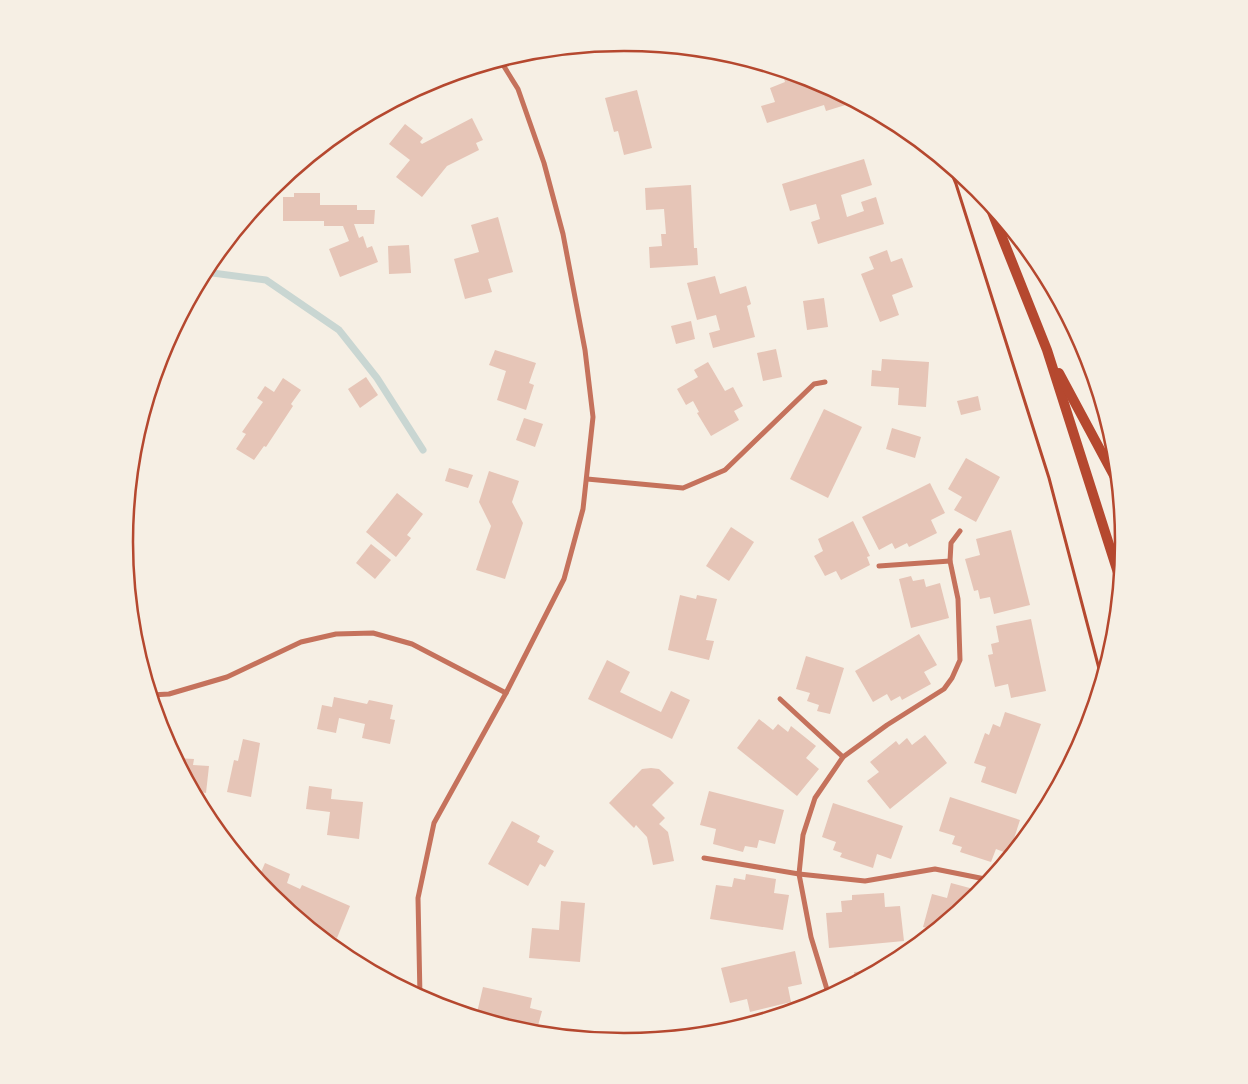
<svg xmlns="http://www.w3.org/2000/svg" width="1248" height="1084" font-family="'Varela Round',sans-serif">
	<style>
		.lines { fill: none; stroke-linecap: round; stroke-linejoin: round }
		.stream { stroke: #c9d6d2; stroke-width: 7 }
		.building { fill: #e6c5b7 }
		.path { stroke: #b5482f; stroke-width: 3 }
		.minor { stroke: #c5725c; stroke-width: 5 }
		.secondary { stroke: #b5482f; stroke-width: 10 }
		.rim { fill: none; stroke: #b5482f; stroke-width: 2.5 }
	</style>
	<rect width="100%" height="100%" fill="#f6efe4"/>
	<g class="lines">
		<polyline class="stream" points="205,272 266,280 339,330 377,378 423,450"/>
	</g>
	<g class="building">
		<polygon points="782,71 815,81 818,82 820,88 826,86 850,99 852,103 826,111 824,105 767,123 761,106 775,102 770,88 785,82"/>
		<polygon points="637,90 652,148 624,155 618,131 614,132 605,98"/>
		<polygon points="472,118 483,140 476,143 479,150 447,166 422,197 396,177 410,160 389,144 405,124 423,138 420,142 422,144"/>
		<polygon points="864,159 872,185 841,195 847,217 864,211 861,202 876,197 884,224 818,244 811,222 820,219 816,204 790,211 782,184"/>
		<polygon points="691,185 694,248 697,248 698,265 650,268 649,247 662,246 661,234 666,234 664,209 646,210 645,188"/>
		<polygon points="294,193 320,193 320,205 357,205 357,210 375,210 374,224 354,224 359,238 363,236 367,248 372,246 378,262 340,277 329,249 349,241 343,226 324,226 324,221 283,221 283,197 294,197"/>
		<polygon points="498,217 513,272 488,279 492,292 465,299 454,259 479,252 471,225"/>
		<polygon points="409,245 411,273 389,274 388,246"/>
		<polygon points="887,250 891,262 902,258 913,287 892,295 899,315 880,322 861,274 874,269 869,257"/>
		<polygon points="715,276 720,294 746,286 751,304 747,306 755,337 713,348 709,333 720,330 716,315 697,320 687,283"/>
		<polygon points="824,298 828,327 807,330 803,301"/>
		<polygon points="691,321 695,339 676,344 671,326"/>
		<polygon points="776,349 782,377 763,381 757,353"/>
		<polygon points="495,350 536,363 529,383 534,385 526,410 497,400 506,371 489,365"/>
		<polygon points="882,359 929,362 926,407 898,405 899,388 871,386 872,370 881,371"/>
		<polygon points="708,362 725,391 733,387 743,406 734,411 739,420 711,436 697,413 699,412 693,401 686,405 677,389 698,377 694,370"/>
		<polygon points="366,377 378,395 360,408 348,389"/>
		<polygon points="283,378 301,390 291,404 293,406 266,447 264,446 254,460 236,449 246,434 242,432 263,402 257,398 265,386 274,392"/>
		<polygon points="978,396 981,410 961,415 957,401"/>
		<polygon points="824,409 862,427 828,498 790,479"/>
		<polygon points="524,418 543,424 535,447 516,440"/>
		<polygon points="892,428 921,437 915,458 886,449"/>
		<polygon points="966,458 1000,477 976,522 954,510 962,497 948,489"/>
		<polygon points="449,468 473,475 468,488 445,481"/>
		<polygon points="489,471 519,481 512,502 523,523 505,579 476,570 491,526 479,502"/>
		<polygon points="930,483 945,513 931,520 937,533 909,547 907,543 895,549 892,543 879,550 862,517"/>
		<polygon points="397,493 423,514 407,535 411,538 396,557 366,532"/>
		<polygon points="853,521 870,556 867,557 870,565 841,580 836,571 825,576 814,556 823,551 818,539"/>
		<polygon points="731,527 754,542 729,581 706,566"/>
		<polygon points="1011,530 1030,605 994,614 990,597 980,599 978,590 974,591 965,559 980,555 976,539"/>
		<polygon points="371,544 391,560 375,579 356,563"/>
		<polygon points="911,576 913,581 924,579 926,587 940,583 949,618 911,628 899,579"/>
		<polygon points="680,595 696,599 697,595 717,599 706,640 714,641 709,660 668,650"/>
		<polygon points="1031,619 1046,691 1011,698 1008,684 995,687 988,655 993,654 991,644 999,642 996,626"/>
		<polygon points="919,634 937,665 924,672 931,684 902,700 900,696 891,701 887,694 873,702 855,671"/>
		<polygon points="806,656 844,668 830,714 817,711 819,705 807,701 810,693 796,689"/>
		<polygon points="607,660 630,672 620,692 661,712 671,691 690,700 672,739 588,699"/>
		<polygon points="334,697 367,704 369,700 393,705 390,719 395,720 390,744 362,738 365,724 339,718 336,733 317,729 322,705 332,707"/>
		<polygon points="1005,712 1041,724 1016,794 981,782 986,767 974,763 985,733 989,735 993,724 1000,727"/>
		<polygon points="759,719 773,730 778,724 788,732 791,726 816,746 806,758 819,769 797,796 737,748"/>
		<polygon points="925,735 947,763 890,809 867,781 879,772 870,762 896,741 899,745 907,738 912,745"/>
		<polygon points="243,739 260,743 251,797 227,792 234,760 238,761"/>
		<polygon points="176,758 194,759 193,765 209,766 206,793 194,791"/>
		<polygon points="651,768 659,769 674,783 652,805 665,818 659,824 668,832 674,861 653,865 647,837 636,825 634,828 609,803 642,769"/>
		<polygon points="309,786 332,789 331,799 363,802 359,839 327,835 330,812 306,809"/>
		<polygon points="709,791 784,810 775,844 759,840 757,848 745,846 743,852 713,844 716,829 700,825"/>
		<polygon points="950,797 1020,820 1009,854 996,849 991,862 960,852 962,847 952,844 955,836 939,831"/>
		<polygon points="833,803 903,826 891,859 877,854 873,868 840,857 842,853 833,850 836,842 822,837"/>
		<polygon points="512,821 540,836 537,842 554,851 545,867 540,864 528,886 488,864"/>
		<polygon points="265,863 290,874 287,883 300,889 302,885 350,906 337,938 311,927 312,925 301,920 271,895 258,879"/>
		<polygon points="746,874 776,879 774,893 789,895 783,930 710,919 716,885 732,887 734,878 745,880"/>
		<polygon points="951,883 981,891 935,930 923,927 932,894 947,898"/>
		<polygon points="884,893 885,907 900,906 904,941 829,948 826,913 842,912 841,901 852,900 852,895"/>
		<polygon points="561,901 585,903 580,962 529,958 532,928 559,930"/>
		<polygon points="795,951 802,984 788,987 791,1002 750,1012 747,999 730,1003 721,968"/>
		<polygon points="877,970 855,982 854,972"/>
		<polygon points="483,987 532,998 530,1008 542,1011 536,1033 476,1017"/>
	</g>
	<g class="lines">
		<polyline class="path" points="948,165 956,184 1049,478 1102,680"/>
		<g class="minor">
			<polyline points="587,479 683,488 725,470 814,384 825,382"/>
			<polyline points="879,566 950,561"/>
			<polyline points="151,695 169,694 227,677 301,642 336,634 373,633 412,644 506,693"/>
			<polyline points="780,699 843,757"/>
			<polyline points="704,858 799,874 865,881 935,869 990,880"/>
			<polyline points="829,996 811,937 799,874 803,835 815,798 843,757 887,725 944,689 952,678 960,660 958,599 950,561 951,543 960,531"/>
			<polyline points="420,997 418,898 434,823 506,693 564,579 583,509 593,417 585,350 563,234 544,163 518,89 500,60"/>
		</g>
		<g class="secondary">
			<polyline points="988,202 1047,350 1120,579"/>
			<polyline points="1059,373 1118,483"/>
		</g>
	</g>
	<path d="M0 0H1248V1084H0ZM133 542a491 491 0 1 1 982 0a491 491 0 1 1-982 0Z" fill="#f6efe4" fill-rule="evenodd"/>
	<path class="rim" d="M133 542a491 491 0 1 1 982 0a491 491 0 1 1-982 0Z"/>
</svg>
